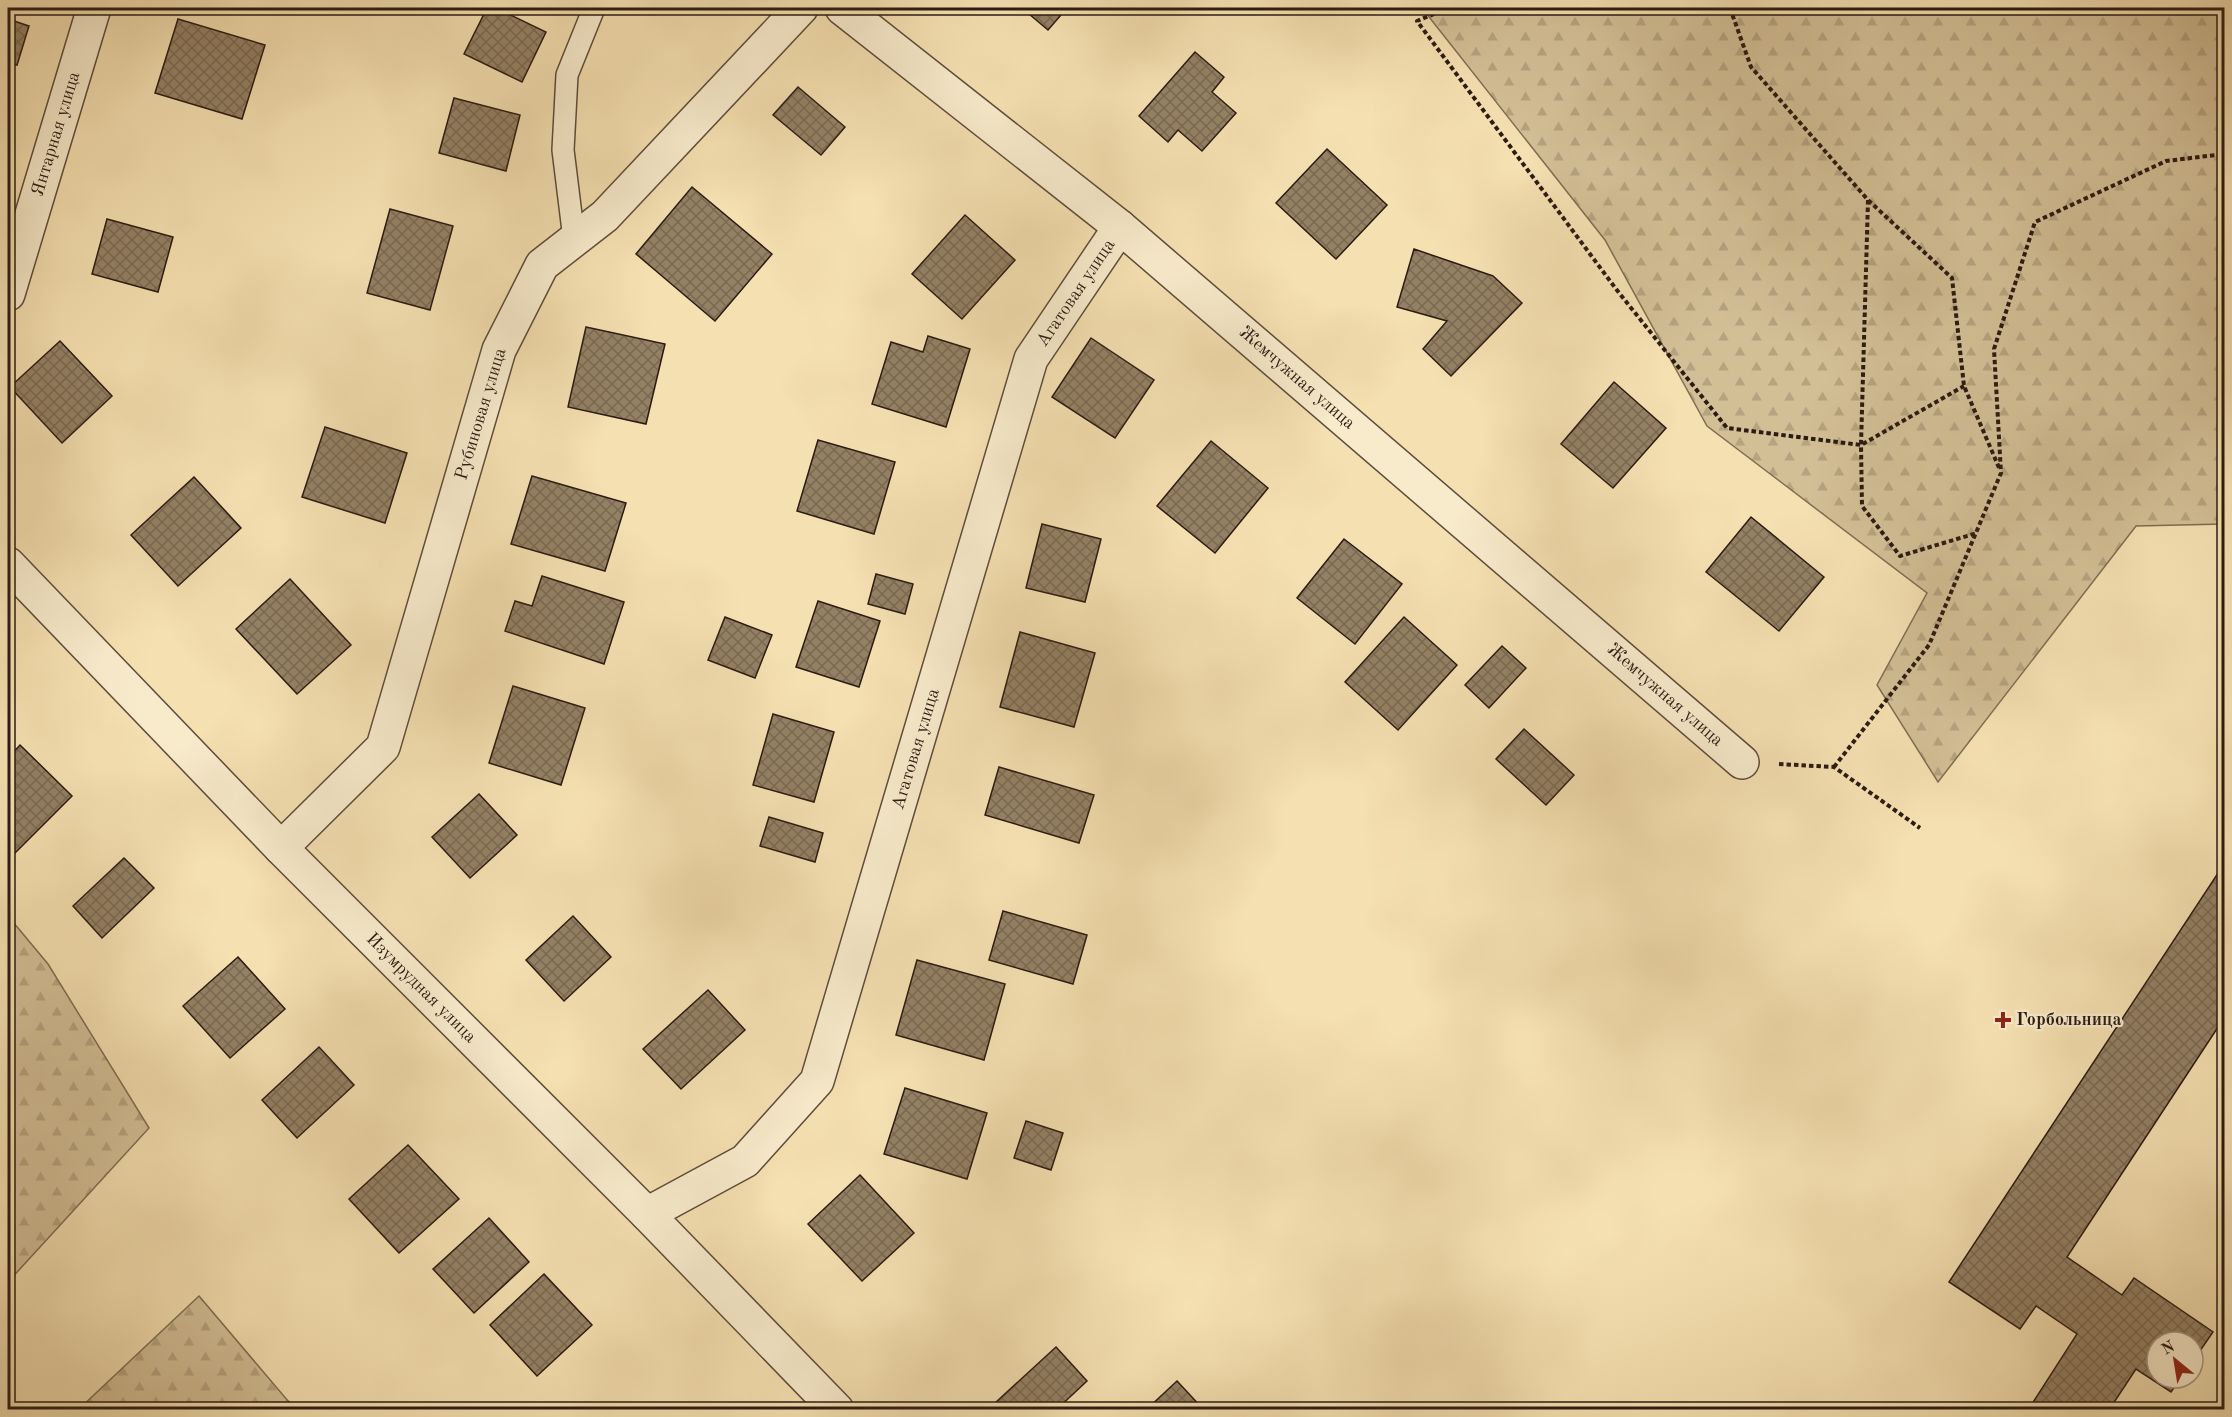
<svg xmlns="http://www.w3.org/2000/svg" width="2232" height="1417" font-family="'Old Standard TT',serif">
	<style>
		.forest { fill: url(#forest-firs); stroke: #7f6d54; stroke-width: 1.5 }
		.building { fill: url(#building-cross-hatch); stroke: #2b1b12; stroke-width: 1.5 }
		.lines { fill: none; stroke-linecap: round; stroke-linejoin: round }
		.lane-casing { stroke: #5e4c3a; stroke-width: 24 }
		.street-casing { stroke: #5e4c3a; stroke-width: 36 }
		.path { stroke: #2b1b12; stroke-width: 4; stroke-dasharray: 4.5 3; stroke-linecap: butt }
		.lane { stroke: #f8ebcc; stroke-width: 21 }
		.street { stroke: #f8ebcc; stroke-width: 33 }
		.poi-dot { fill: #8f2418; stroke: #f8ebcc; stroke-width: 2 }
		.labels { text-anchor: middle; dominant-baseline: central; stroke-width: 4.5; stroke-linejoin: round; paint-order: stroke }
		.street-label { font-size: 18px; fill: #2b1b12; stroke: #f8ebcc }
		.poi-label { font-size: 18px; font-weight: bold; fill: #2b1b12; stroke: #f8ebcc; text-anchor: start }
	</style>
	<defs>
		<pattern id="forest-firs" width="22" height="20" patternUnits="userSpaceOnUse" patternTransform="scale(1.5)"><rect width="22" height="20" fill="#d3bf96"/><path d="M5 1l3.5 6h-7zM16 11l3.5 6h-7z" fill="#b5a480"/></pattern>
		<pattern id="building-cross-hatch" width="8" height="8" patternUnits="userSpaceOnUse" patternTransform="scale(1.5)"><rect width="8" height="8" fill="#948165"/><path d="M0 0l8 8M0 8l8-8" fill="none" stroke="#796952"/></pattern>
	</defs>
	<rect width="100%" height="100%" fill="#f5e0b1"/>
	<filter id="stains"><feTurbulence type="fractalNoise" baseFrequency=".00333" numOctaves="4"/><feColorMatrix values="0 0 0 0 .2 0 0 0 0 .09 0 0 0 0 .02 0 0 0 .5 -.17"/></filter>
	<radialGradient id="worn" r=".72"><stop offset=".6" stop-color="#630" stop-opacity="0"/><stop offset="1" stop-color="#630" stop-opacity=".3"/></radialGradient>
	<g class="forest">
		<polygon points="1422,8 2224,8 2224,524 2136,526 1938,782 1877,685 1927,593 1707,426 1605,240"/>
		<polygon points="8,916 48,964 149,1128 8,1282"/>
		<polygon points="199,1296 288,1401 302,1409 79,1409"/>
	</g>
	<g class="building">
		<polygon points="487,8 496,8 546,32 522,82 464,54"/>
		<polygon points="1022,8 1067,8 1048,30"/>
		<polygon points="8,19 29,26 17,65 8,63"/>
		<polygon points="178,19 265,45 242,119 155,93"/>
		<polygon points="1195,52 1224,77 1212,92 1236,113 1202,151 1178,130 1168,142 1139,116"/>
		<polygon points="798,87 845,127 821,155 773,115"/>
		<polygon points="454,98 520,115 506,171 439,153"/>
		<polygon points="1327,149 1387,205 1336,259 1276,203"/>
		<polygon points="692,187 772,254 715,321 636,254"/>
		<polygon points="390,209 453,226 430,310 367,293"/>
		<polygon points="965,215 1015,260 962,319 912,274"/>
		<polygon points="107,219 173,237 158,292 92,274"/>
		<polygon points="1414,249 1493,276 1522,303 1451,376 1423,349 1447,321 1397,307"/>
		<polygon points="586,327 665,344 646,424 568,407"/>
		<polygon points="928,336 970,349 946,427 872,404 891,342 923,352"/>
		<polygon points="1091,338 1154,380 1115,438 1052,397"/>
		<polygon points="60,341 112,396 62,443 10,387"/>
		<polygon points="1614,382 1666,428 1613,488 1561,444"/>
		<polygon points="325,427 407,453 385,523 302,497"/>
		<polygon points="818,440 895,462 874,534 797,511"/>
		<polygon points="1211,441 1268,488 1215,553 1157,506"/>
		<polygon points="532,476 626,503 605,571 511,544"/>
		<polygon points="194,477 241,528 178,586 131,535"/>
		<polygon points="1751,517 1824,577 1779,631 1706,572"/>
		<polygon points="1042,524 1101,539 1085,602 1026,588"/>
		<polygon points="1344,539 1402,584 1355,644 1297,598"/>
		<polygon points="876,574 913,584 905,614 868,604"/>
		<polygon points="542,576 624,602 604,664 505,631 515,601 532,606"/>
		<polygon points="290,579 351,645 297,694 236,629"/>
		<polygon points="818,601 880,621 859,687 796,667"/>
		<polygon points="725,617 772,635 755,678 708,660"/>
		<polygon points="1404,617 1457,665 1398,730 1345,682"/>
		<polygon points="1020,632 1095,653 1074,727 1000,707"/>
		<polygon points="1502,646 1526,668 1489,708 1465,685"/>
		<polygon points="513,686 585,708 561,785 489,763"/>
		<polygon points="773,714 834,732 814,802 753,785"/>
		<polygon points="1524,729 1574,775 1546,805 1496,759"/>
		<polygon points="20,745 72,796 13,855 8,850 8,758"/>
		<polygon points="999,767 1094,795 1079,843 985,815"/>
		<polygon points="479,794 517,835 470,878 432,837"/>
		<polygon points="769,817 823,833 815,862 760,846"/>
		<polygon points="124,858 154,888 102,938 73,906"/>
		<polygon points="2224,864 2224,1018 2067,1257 2122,1295 2134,1278 2213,1332 2193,1361 2193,1342 2157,1342 2157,1378 2181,1378 2171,1392 2136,1369 2109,1410 2028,1410 2077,1334 2036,1306 2020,1329 1949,1282"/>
		<polygon points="1003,911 1087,935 1073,984 989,960"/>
		<polygon points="573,916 611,957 564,1001 526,960"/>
		<polygon points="238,957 285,1009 230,1058 183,1006"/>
		<polygon points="917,960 1005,984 984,1060 896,1035"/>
		<polygon points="708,990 745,1030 681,1089 643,1049"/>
		<polygon points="319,1047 354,1085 297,1138 262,1100"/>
		<polygon points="905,1088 987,1113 967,1179 884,1154"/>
		<polygon points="1026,1121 1063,1133 1051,1170 1014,1158"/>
		<polygon points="408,1145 459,1199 399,1253 349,1199"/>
		<polygon points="860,1175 914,1233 862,1281 808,1224"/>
		<polygon points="489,1218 529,1262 474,1313 433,1269"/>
		<polygon points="544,1274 592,1325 537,1376 490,1325"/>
		<polygon points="1056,1347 1087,1381 1056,1410 1002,1410 995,1403"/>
		<polygon points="1177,1381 1204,1410 1146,1410"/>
	</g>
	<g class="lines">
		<g class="lane-casing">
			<polyline id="lane" points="574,239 563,150 567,75 594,8"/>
		</g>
		<g class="street-casing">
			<g id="street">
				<polyline points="842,8 1120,227 1742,762"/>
				<polyline points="8,294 94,8"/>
				<polyline points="8,564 281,848 647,1214 837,1410"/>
				<polyline points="281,848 383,747 499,350 542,265 605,216 801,8"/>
				<polyline points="647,1214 745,1161 817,1081 1031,359 1120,227"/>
			</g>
		</g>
		<g class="path">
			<polyline points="1448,8 1417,21 1616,289 1727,428 1861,445 1964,386"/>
			<polyline points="1730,8 1751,67 1868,200 1952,278 1964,386 2000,470"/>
			<polyline points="1868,200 1861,445 1862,506 1900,556 1977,533"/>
			<polyline points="1779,764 1834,767 1920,828"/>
			<polyline points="1834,767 1929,645 2001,473 1994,349 2035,222 2166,161 2224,154"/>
		</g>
		<use href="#lane" class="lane"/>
		<use href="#street" class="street"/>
	</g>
	<path class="poi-dot" d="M2000 1011h6v6h6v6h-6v6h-6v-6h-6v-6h6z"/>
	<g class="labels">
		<g class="street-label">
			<text transform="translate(56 134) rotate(-73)">Янтарная улица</text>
			<text transform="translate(1076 293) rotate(-56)">Агатовая улица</text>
			<text transform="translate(1297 378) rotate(41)">Жемчужная улица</text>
			<text transform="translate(481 414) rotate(-73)">Рубиновая улица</text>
			<text transform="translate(1665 695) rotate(41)">Жемчужная улица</text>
			<text transform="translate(916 749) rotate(-73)">Агатовая улица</text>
			<text transform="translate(421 988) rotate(45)">Изумрудная улица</text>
		</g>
		<g class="poi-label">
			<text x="2016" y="1020">Горбольница</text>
		</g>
	</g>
	<rect width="2232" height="1417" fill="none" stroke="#f5e0b1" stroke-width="30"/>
	<rect x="9" y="9" width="2214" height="1399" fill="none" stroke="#2b1b12" stroke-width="3"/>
	<rect x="15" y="15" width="2202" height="1387" fill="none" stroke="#2b1b12" stroke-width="1.5"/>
	<g transform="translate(2175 1360) rotate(330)"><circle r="28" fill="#f8ebcc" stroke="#a69882" stroke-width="1.5"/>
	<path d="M0-4.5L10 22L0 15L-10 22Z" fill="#8f2418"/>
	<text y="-9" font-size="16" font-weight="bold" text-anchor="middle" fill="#2b1b12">N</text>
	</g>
	<rect width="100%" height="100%" filter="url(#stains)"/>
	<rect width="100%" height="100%" fill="url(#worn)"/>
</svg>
